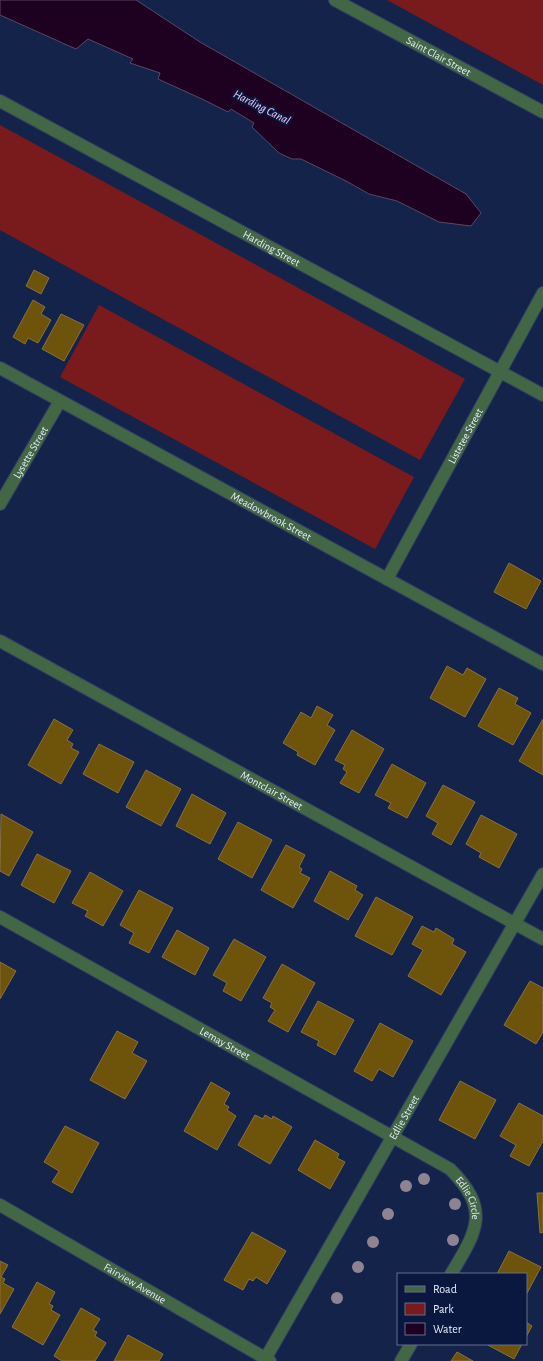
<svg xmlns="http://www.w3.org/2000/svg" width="543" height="1361" font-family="'Alegreya Sans',sans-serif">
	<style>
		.green { fill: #791b1c }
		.water { fill: #1e0021; stroke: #5a4763 }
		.building { fill: #6e530a; stroke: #89713d }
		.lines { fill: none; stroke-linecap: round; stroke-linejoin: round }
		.street-casing { stroke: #313f63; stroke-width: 14 }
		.street { stroke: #436645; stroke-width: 12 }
		.tree { fill: #8e8393 }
		.labels { text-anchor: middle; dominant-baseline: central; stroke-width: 4; stroke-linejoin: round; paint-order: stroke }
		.street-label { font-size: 11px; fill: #e7eefe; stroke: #0a183f }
		.water-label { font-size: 12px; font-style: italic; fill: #f6cdf8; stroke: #0a183f }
	</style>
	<rect width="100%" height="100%" fill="#13234a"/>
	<g class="green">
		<polygon points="387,0 543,0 543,85"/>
		<polygon points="0,125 465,379 420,460 0,230"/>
		<polygon points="99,305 414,477 375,549 60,377"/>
	</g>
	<polygon class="water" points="0,0 136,0 200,42 466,194 481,213 471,226 439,222 397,201 369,194 346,181 301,159 292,159 279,153 252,127 254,123 231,109 228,112 204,100 158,79 160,73 130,63 133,59 88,39 76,49 0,15"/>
	<g class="building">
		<polygon points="34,270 49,278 41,294 26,286"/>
		<polygon points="33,300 45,307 41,314 51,320 38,343 28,338 25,344 13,337"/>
		<polygon points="61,314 84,325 64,361 42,349"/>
		<polygon points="509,563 541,581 526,609 494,592"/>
		<polygon points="447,666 463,675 467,668 486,679 465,717 430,698"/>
		<polygon points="499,688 518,698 515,704 531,713 513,745 478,726"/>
		<polygon points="317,706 333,715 327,725 335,730 315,765 297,755 298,752 283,743 301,712 311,718"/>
		<polygon points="54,719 73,730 67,740 73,744 71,748 79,752 61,784 28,765"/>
		<polygon points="543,719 543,775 519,761"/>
		<polygon points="352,730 384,749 359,793 340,783 347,772 343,769 345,765 335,760"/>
		<polygon points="99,744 134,762 118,793 83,774"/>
		<polygon points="392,764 426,783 407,818 388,808 391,803 375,795"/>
		<polygon points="146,770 181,789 161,826 126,807"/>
		<polygon points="443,785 475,802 451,845 432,834 438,823 426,816"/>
		<polygon points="192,794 226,813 210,844 176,826"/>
		<polygon points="1,814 33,832 9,876 0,871"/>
		<polygon points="481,815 517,834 499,868 479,857 481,853 466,844"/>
		<polygon points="238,822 272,840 252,878 218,859"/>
		<polygon points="286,845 305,855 299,867 302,869 300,873 310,878 293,908 261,890"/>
		<polygon points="37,854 71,871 54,903 21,885"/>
		<polygon points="330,871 357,886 355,890 363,895 348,920 314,901"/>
		<polygon points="90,872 123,891 103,926 85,916 88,911 72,903"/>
		<polygon points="139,890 173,908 149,953 129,943 134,933 120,925"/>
		<polygon points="376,897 413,917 392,955 355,936"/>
		<polygon points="422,926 434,932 436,928 454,939 452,944 466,952 441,995 408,976 423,950 412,944"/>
		<polygon points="177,930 209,948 195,975 162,957"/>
		<polygon points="234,939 266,957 241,1001 223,991 227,983 213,975"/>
		<polygon points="0,962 16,971 0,999"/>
		<polygon points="282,964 315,983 288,1032 268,1021 275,1010 270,1007 272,1003 263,998"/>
		<polygon points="530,981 543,988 543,1000 542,1002 543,1003 543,1032 536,1044 504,1025"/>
		<polygon points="318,1001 354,1020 335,1055 317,1045 319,1041 301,1032"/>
		<polygon points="380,1023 413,1041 393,1077 379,1069 372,1081 354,1071"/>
		<polygon points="117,1031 138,1042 132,1053 147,1061 125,1099 90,1080"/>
		<polygon points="460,1081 496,1100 475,1139 439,1120"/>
		<polygon points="211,1082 230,1093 224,1104 229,1107 227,1110 236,1116 217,1150 184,1131"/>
		<polygon points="519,1103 543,1116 543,1141 529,1166 510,1156 516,1145 500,1136"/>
		<polygon points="255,1115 263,1119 265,1115 272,1119 273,1116 292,1127 270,1164 238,1145"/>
		<polygon points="65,1126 99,1143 72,1193 52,1182 59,1171 44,1162"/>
		<polygon points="315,1140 339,1154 337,1158 345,1162 330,1189 298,1170"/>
		<polygon points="537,1193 543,1193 543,1232 540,1233"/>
		<polygon points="252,1232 286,1251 267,1284 256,1277 253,1281 249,1279 243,1290 224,1280"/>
		<polygon points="509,1251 541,1267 526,1295 526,1274 497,1274"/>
		<polygon points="0,1261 8,1265 1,1277 5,1279 3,1283 14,1289 0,1314"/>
		<polygon points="37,1282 55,1292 49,1304 53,1306 51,1310 60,1315 43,1345 12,1327"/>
		<polygon points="81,1308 100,1319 93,1330 97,1332 95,1336 106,1343 95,1361 62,1361 54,1356"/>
		<polygon points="526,1322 532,1326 526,1337"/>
		<polygon points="128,1335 163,1354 159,1361 114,1361"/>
		<polygon points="486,1344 522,1344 514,1359"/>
		<polygon points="457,1352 473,1361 451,1361"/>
	</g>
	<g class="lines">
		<g class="street-casing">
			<g id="street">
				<path id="s1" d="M335 0 543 112"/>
				<path id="s2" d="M0 101 543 395"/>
				<path id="s3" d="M0 368 543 664"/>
				<path id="s4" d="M0 504 60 401"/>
				<path id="s5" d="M387 579 543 293"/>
				<path id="s6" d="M0 641 543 939"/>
				<path id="s7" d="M0 917 450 1169C491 1210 477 1231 451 1274"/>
				<path id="s8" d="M0 1205 270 1361"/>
				<path id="s9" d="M264 1361 543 874"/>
				<polyline points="401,1361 411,1344"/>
			</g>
		</g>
		<use href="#street" class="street"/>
	</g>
	<g class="tree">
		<circle cx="424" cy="1179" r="6"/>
		<circle cx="406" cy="1186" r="6"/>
		<circle cx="455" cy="1204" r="6"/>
		<circle cx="388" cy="1214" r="6"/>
		<circle cx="453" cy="1240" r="6"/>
		<circle cx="373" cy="1242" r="6"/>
		<circle cx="358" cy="1267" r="6"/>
		<circle cx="337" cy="1298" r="6"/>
	</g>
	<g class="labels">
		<g class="street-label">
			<text stroke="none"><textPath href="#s1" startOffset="118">Saint Clair Street</textPath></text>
			<text stroke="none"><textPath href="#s2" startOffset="309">Harding Street</textPath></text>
			<text stroke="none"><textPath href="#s5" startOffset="163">Listetee Street</textPath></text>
			<text stroke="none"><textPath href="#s4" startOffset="60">Lysette Street</textPath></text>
			<text stroke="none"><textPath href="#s3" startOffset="309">Meadowbrook Street</textPath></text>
			<text stroke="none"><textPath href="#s6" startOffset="310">Montclair Street</textPath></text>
			<text stroke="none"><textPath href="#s7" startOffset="258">Lemay Street</textPath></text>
			<text stroke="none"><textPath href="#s9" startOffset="281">Edlie Street</textPath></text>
			<text stroke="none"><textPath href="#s7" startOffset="551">Edlie Circle</textPath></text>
			<text stroke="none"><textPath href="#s8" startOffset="156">Fairview Avenue</textPath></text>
		</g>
		<g class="water-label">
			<text transform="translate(262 107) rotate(27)">Harding Canal</text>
		</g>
	</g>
	<rect x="397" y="1273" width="130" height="72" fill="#0a183f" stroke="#626e8b"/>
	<rect x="405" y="1286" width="20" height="6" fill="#436645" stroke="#626e8b"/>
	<text x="433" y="1293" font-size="12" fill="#e7eefe">Road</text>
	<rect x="405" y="1303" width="20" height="12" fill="#791b1c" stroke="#626e8b"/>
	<text x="433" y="1313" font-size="12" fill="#e7eefe">Park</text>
	<rect x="405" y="1323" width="20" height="12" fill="#1e0021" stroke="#626e8b"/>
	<text x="433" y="1333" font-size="12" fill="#e7eefe">Water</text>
</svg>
